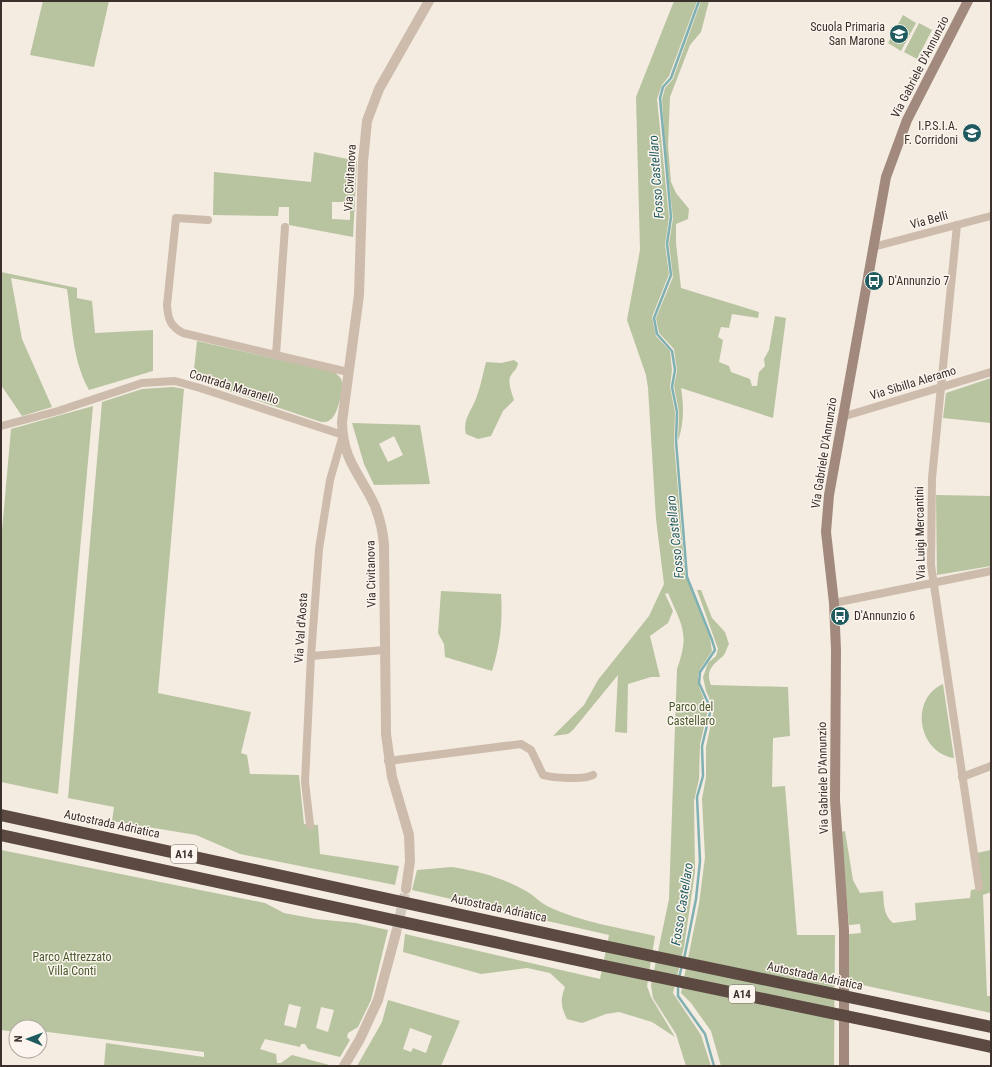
<svg xmlns="http://www.w3.org/2000/svg" width="992" height="1067" font-family="'Roboto Condensed',sans-serif">
	<style>
		.green { fill: #b8c4a0; fill-rule: evenodd }
		.lines { fill: none; stroke-linecap: round; stroke-linejoin: round }
		.stream { stroke: #7fb0b2; stroke-width: 2.5 }
		.tertiary-tunnel { stroke: #cfc6bd; stroke-width: 10; stroke-dasharray: 10 5; stroke-linecap: butt }
		.minor { stroke: #cdbbac; stroke-width: 8 }
		.tertiary { stroke: #cdbbac; stroke-width: 10 }
		.secondary { stroke: #a18a7d; stroke-width: 10 }
		.motorway { stroke: #5c4a42; stroke-width: 12 }
		.motorway-bridge { stroke: #5c4a42; stroke-width: 12 }
		.labels { text-anchor: middle; dominant-baseline: central; stroke-width: 3; stroke-linejoin: round; paint-order: stroke }
		.shield { fill: #fbf5ee; stroke: #756b66; stroke-width: 1 }
		.shield-label { font-size: 11px; font-weight: bold; fill: #3b302b }
		.poi-label { font-size: 12px; fill: #3b302b; stroke: #fbf5ee; text-anchor: end }
		.street-label { font-size: 12px; fill: #3b302b; stroke: #fbf5ee }
		.park-label { font-size: 12px; fill: #4a5a2e; stroke: #fbf5ee }
		.water-label { font-size: 13px; font-style: italic; fill: #1f5a5e; stroke: #fbf5ee }
	</style>
	<rect width="100%" height="100%" fill="#f4ebe1"/>
	<g class="green">
		<polygon points="43,1 109,1 94,67 30,55"/>
		<path d="M674 1H697L669 76 662 85 657 99 669 217 665 245 669 274 652 317 656 336 670 351 672 370 670 387 675 412 674 443 685 574 710 638 712 651 700 669 698 676 699 687 706 704 707 714 700 744 699 779 694 801 695 872 684 947 673 993 701 1035 711 1066H686L676 1034 653 998 651 985 669 899 677 669C690 633 682 626 668 593L665 594 673 611 668 623 650 636 660 677H651L628 684 627 733 615 732 618 675 573 730 568 734 553 736 584 705 598 680 649 616 664 584 656 519 648 388 646 375 627 320 640 250 636 97Z"/>
		<path d="M701 1H709L701 32 690 45 670 97 668 146 671 182 676 193 689 209 688 219 676 224V243L681 288 759 312 758 318 732 314 729 328 721 327 718 337 723 340 719 362 729 366 731 372 750 379 752 386H757L759 372 765 366 764 359 769 350 775 316 786 318 773 418 681 388C684 406 684 423 678 441L679 412 674 386 677 371 674 349 659 333 656 318 673 277 669 244 673 218 665 147 662 99 665 88 673 79Z"/>
		<polygon points="903,15 916,23 901,51 888,43"/>
		<polygon points="919,23 932,30 917,59 904,52"/>
		<path d="M314 152 357 161 353 237 289 225V207H279L278 216 213 215 214 172 311 182ZM332 202H350V220L332 219Z"/>
		<path d="M1 272 77 288V298L92 301 95 333 153 330V371L89 390C72 360 72 322 67 289L11 278 22 339 52 407 22 416 1 385Z"/>
		<path d="M197 341 334 372C338 375 341 377 342 382 343 390 338 415 330 420 328 422 324 422 321 422L193 379Z"/>
		<path d="M514 360 518 363C517 370 513 371 510 377 508 384 512 393 514 400L503 411 491 436 478 439 466 434C462 419 473 409 477 396 481 385 483 373 486 362L501 363Z"/>
		<polygon points="991,378 991,423 943,418 946,393"/>
		<polygon points="173,387 184,389 158,693 251,712 241,753 247,755 250,774 299,775 304,824 318,825 320,854 399,866 395,885 240,854 196,835 112,821 114,807 68,798 102,402 142,389"/>
		<polygon points="93,406 58,794 1,782 1,542 11,429"/>
		<path d="M352 423 420 425 430 484 374 485 364 464ZM394 436 403 455 388 462 379 444Z"/>
		<polygon points="936,495 991,496 991,566 937,575"/>
		<path d="M697 590H701L712 618 725 632 729 644C727 647 726 653 723 656 713 665 705 670 711 685L788 687 790 736 773 738 772 787 785 786 797 935H835L834 1066H721L711 1031 691 1003 681 993 699 904 705 857 702 799 706 777V747L714 709 706 691 703 677 708 663 716 656 718 649Z"/>
		<path d="M441 591 501 594C503 621 500 645 492 671L445 657 444 644 438 633Z"/>
		<path d="M943 684 954 758C918 753 909 699 943 684Z"/>
		<path d="M845 831 853 880 860 893 883 891C884 903 883 915 893 923L916 920 915 903 970 898 971 890 981 888 976 853 991 850V892L983 895 987 996H991V1013L849 982V934L861 933 860 924 849 925 841 832Z"/>
		<path d="M1 850 265 903 284 913 316 919 356 923 388 930 371 1000 358 1027 348 1033 347 1037 350 1040 340 1057 308 1049 305 1044H301L300 1047 265 1039 260 1049 276 1054 277 1063H281L292 1055 333 1066H104L106 1043 204 1057V1052L40 1031V1027H16V1032L1 1030ZM289 1004 301 1007 296 1028 284 1025ZM321 1007 334 1010 328 1032 316 1028Z"/>
		<path d="M452 867C477 871 501 877 524 890 533 894 540 903 549 907 581 922 621 928 655 936L647 986 651 997 675 1037 652 1022 619 1012 606 1014 582 1023 567 1019C561 1007 560 1000 565 987L550 973 527 968 481 974 403 952 405 934 600 979 609 935 412 890 417 870Z"/>
		<path d="M388 1000 460 1021 441 1066H357L382 1022ZM410 1028 432 1036 426 1053 413 1048 411 1052 403 1049Z"/>
	</g>
	<g class="lines">
		<g class="stream">
			<polyline points="684,959 696,899 700,861 697,797 703,776 702,746 710,713 709,705 699,683 700,672 715,650 712,640 687,577 676,441 677,412 672,387 675,370 672,351 657,334 654,318 671,275 667,244 671,217 660,98 663,87 671,78 699,1"/>
			<polyline points="679,978 682,965"/>
			<polyline points="678,985 678,996 705,1034 714,1066"/>
		</g>
		<polyline class="tertiary-tunnel" points="396,933 406,889"/>
		<g class="minor">
			<path d="M208 220 176 218 167 305C168 319 170 326 183 333L348 372"/>
			<polyline points="957,225 932,478 931,565 979,887"/>
			<polyline points="873,247 991,216"/>
			<polyline points="276,355 285,227"/>
			<polyline points="842,417 991,372"/>
			<polyline points="1,426 58,411 142,383 175,381 200,388 343,435 330,480 319,549 311,656 305,782 310,825"/>
			<polyline points="834,603 991,571"/>
			<polyline points="311,656 385,650"/>
			<path d="M388 761 521 744 531 750 543 775C553 778 584 780 593 775"/>
			<polyline points="962,777 991,766"/>
		</g>
		<g class="tertiary">
			<path d="M406 889 410 861 409 835 392 777 386 734 384 545C383 531 380 519 375 506 360 473 343 462 342 422L359 295 363 162 367 121 379 89 429 1"/>
			<polyline points="344,1066 360,1039 378,1000 396,933"/>
		</g>
		<polyline class="secondary" points="844,1066 844,930 835,800 836,650 834,603 826,532 829,495 886,177 907,120 968,1"/>
		<g class="motorway">
			<polyline points="1,815 604,946"/>
			<polyline points="1,835 600,965"/>
			<polyline points="887,1005 991,1027"/>
			<polyline points="884,1024 991,1047"/>
		</g>
		<g class="motorway-bridge">
			<polyline points="604,946 887,1005"/>
			<polyline points="600,965 884,1024"/>
		</g>
	</g>
	<defs>
		<g id="school-disc" transform="scale(1)"><circle r="9.5" fill="#1f5a5e" stroke="#fbf5ee"/><path d="M0-5L7-2L0 1L-7-2ZM-4 1L0 2.5L4 1V4Q0 6-4 4Z" fill="#fff"/></g>
		<g id="bus-disc" transform="scale(1)"><circle r="9.5" fill="#1f5a5e" stroke="#fbf5ee"/><path d="M-5-6H5V4H4V6H2V4H-2V6H-4V4H-5ZM-3.5-4V0h7V-4ZM-3.5 1.2v1.5H-2V1.2ZM2 1.2v1.5H3.5V1.2Z" fill="#fff"/></g>
	</defs>
	<g fill-rule="evenodd">
		<use href="#school-disc" x="899" y="34"/>
		<use href="#school-disc" x="972" y="133"/>
		<use href="#bus-disc" x="874" y="281"/>
		<use href="#bus-disc" x="840" y="616"/>
	</g>
	<g class="labels">
		<g class="shield">
			<rect x="171" y="845" width="26" height="18" rx="3"/>
			<rect x="729" y="985" width="26" height="18" rx="3"/>
		</g>
		<g class="shield-label">
			<text x="184" y="854">A14</text>
			<text x="742" y="994">A14</text>
		</g>
		<g class="poi-label">
			<text x="885" y="27">Scuola Primaria<tspan x="885" dy="14">San Marone</tspan></text>
			<text x="958" y="126">I.P.S.I.A.<tspan x="958" dy="14">F. Corridoni</tspan></text>
			<text x="888" y="281" text-anchor="start">D'Annunzio 7</text>
			<text x="854" y="616" text-anchor="start">D'Annunzio 6</text>
		</g>
		<g class="street-label">
			<text transform="translate(920 67) rotate(-63)">Via Gabriele D'Annunzio</text>
			<text transform="translate(350 178) rotate(-87)">Via Civitanova</text>
			<text transform="translate(929 220) rotate(-15)">Via Belli</text>
			<text transform="translate(913 383) rotate(-17)">Via Sibilla Aleramo</text>
			<text transform="translate(234 387) rotate(17)">Contrada Maranello</text>
			<text transform="translate(824 453) rotate(-81)">Via Gabriele D'Annunzio</text>
			<text transform="translate(920 533) rotate(-91)">Via Luigi Mercantini</text>
			<text transform="translate(371 574) rotate(-91)">Via Civitanova</text>
			<text transform="translate(301 628) rotate(-86)">Via Val d'Aosta</text>
			<text transform="translate(823 778) rotate(-91)">Via Gabriele D'Annunzio</text>
			<text transform="translate(112 824) rotate(12)">Autostrada Adriatica</text>
			<text transform="translate(499 908) rotate(12)">Autostrada Adriatica</text>
			<text transform="translate(815 976) rotate(12)">Autostrada Adriatica</text>
		</g>
		<g class="park-label">
			<text x="691" y="707">Parco del<tspan x="691" dy="14">Castellaro</tspan></text>
			<text x="72" y="957">Parco Attrezzato<tspan x="72" dy="14">Villa Conti</tspan></text>
		</g>
		<g class="water-label">
			<text transform="translate(656 177) rotate(-94)">Fosso Castellaro</text>
			<text transform="translate(675 537) rotate(-96)">Fosso Castellaro</text>
			<text transform="translate(682 904) rotate(-81)">Fosso Castellaro</text>
		</g>
	</g>
	<rect width="992" height="1067" fill="none" stroke="#3b302b" stroke-width="4"/>
	<g transform="translate(28 1039) rotate(271)"><circle r="19" fill="#fbf5ee" stroke="#aea6a0"/>
	<path d="M0-3L7 15L0 10L-7 15Z" fill="#1f5a5e"/>
	<text y="-6" font-size="11" font-weight="bold" text-anchor="middle" fill="#3b302b">N</text>
	</g>
</svg>
